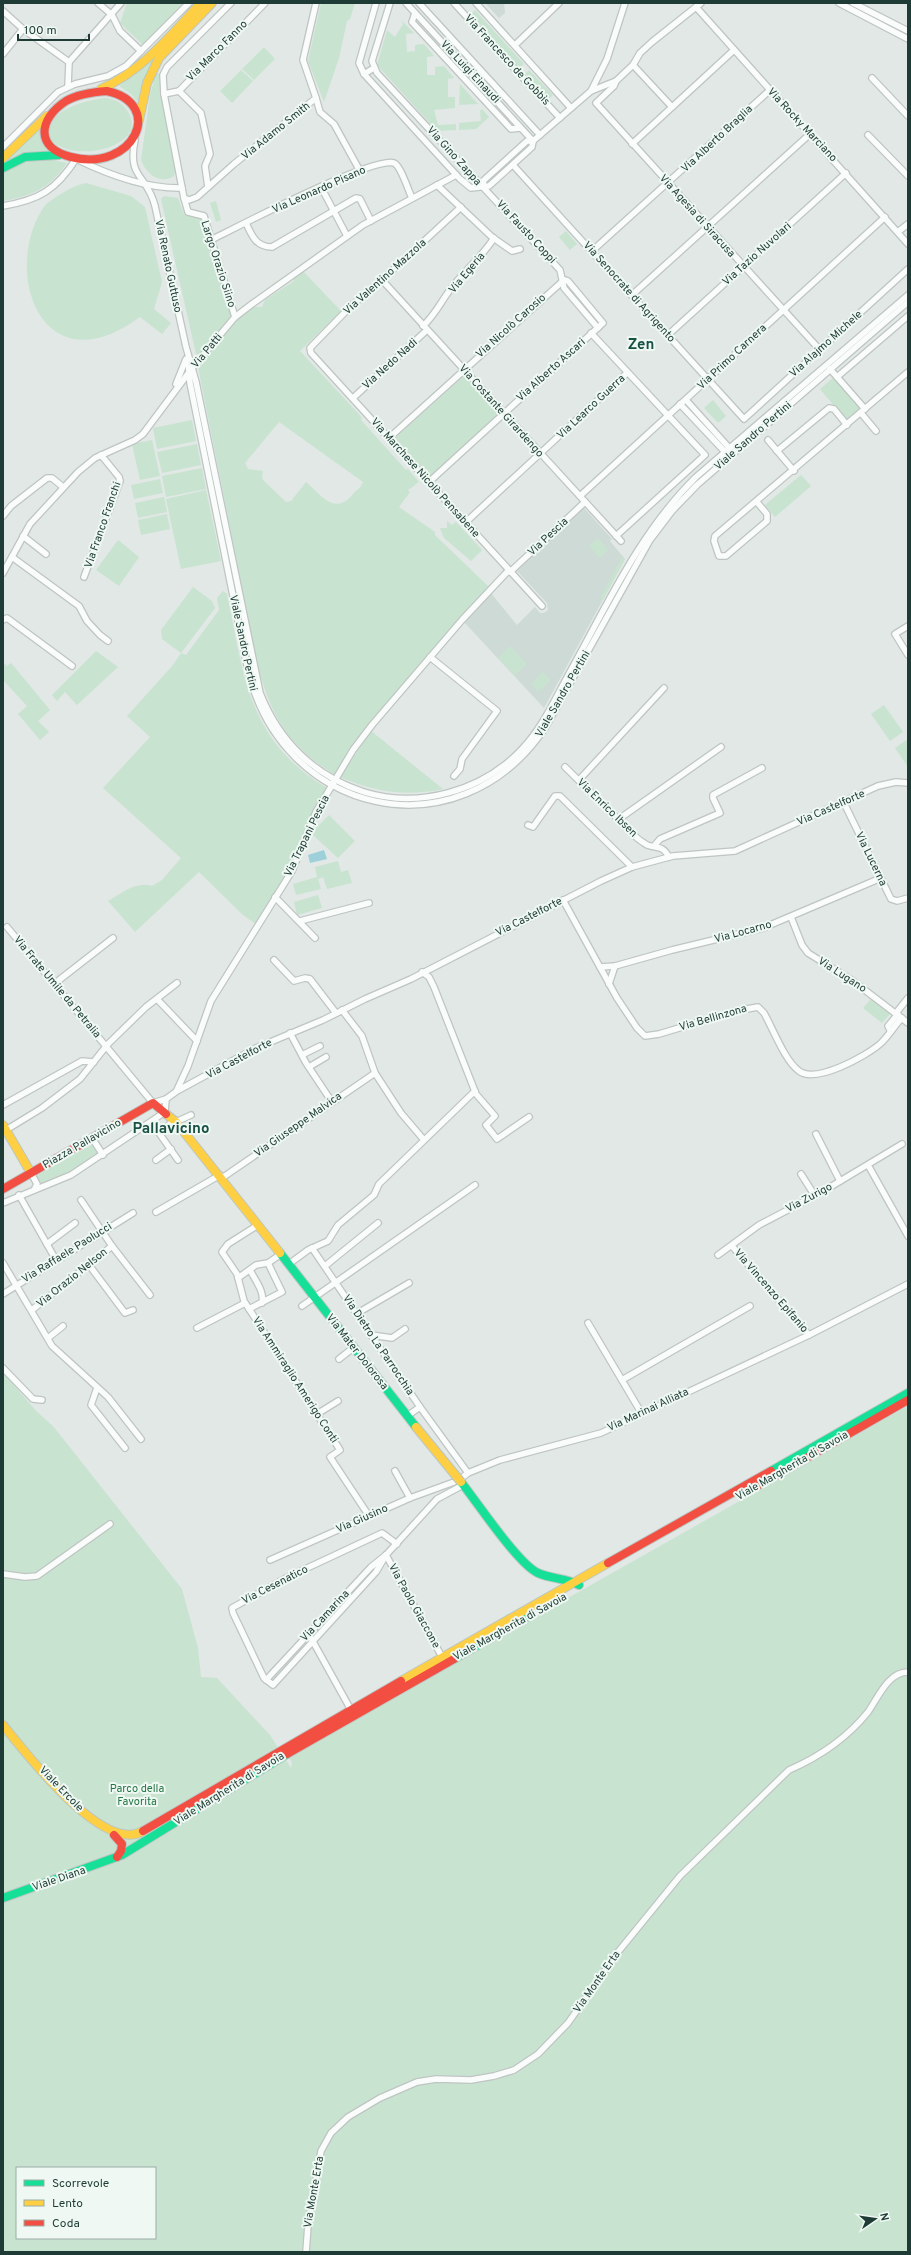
<svg xmlns="http://www.w3.org/2000/svg" width="911" height="2255" font-family="Overpass,sans-serif">
	<style>
		.built { fill: #cedad5 }
		.green { fill: #c9e3d1; fill-rule: evenodd }
		.water { fill: #9ed0da }
		.lines { fill: none; stroke-linecap: round; stroke-linejoin: round }
		.street-casing { stroke: #bec5c2; stroke-width: 8 }
		.fast-casing { stroke: #bdc6c2; stroke-width: 10 }
		.slow-casing { stroke: #bdc6c2; stroke-width: 10 }
		.jam-casing { stroke: #bdc6c2; stroke-width: 10 }
		.street { stroke: #fafcfb; stroke-width: 5.5 }
		.fast { stroke: #16e098; stroke-width: 8 }
		.slow { stroke: #ffcf43; stroke-width: 8 }
		.jam { stroke: #f24e42; stroke-width: 8 }
		.slow-bridge-casing { stroke: #bdc6c2; stroke-width: 10; stroke-linecap: butt }
		.slow-bridge { stroke: #ffcf43; stroke-width: 8 }
		.labels { text-anchor: middle; dominant-baseline: central; stroke-width: 4; stroke-linejoin: round; paint-order: stroke }
		.street-label { font-size: 11px; fill: #1e3c35; stroke: #eff8f3 }
		.park-label { font-size: 11px; fill: #257646; stroke: #eff8f3 }
		.district-label { font-size: 15px; font-weight: bold; fill: #195044; stroke: #eff8f3 }
	</style>
	<rect width="100%" height="100%" fill="#e1e8e5"/>
	<g class="built">
		<polygon points="485,3 504,3 505,13 499,18"/>
		<polygon points="584,508 612,539 610,541 625,559 544,708 464,622 490,592 517,625 535,607 540,613 544,613 548,610 547,603 517,571"/>
	</g>
	<g class="green">
		<polygon points="127,3 184,3 143,45 120,23"/>
		<polygon points="321,3 355,3 350,19 347,21 339,58 324,102 308,61"/>
		<polygon points="475,10 524,64 519,68 471,14"/>
		<polygon points="401,20 414,33 406,34 407,52 415,51 415,45 424,44 434,56 427,57 427,75 435,75 435,67 444,66 454,78 448,79 448,97 455,97 455,108 434,110 438,125 456,124 456,130 437,131 377,65 387,30 395,37 403,24"/>
		<polygon points="264,47 275,59 254,80 242,69"/>
		<polygon points="158,54 145,76 138,102 131,94 119,86"/>
		<polygon points="241,70 253,81 232,103 220,91"/>
		<polygon points="529,70 553,95 549,99 525,74"/>
		<path d="M156 73 160 74V91L176 166 174 176C160 185 146 174 141 160L150 95Z"/>
		<polygon points="460,84 478,104 459,105"/>
		<path d="M105 98C114 99 121 102 126 109 154 146 74 165 51 140 43 110 83 101 105 98Z"/>
		<polygon points="482,109 489,117 476,129 459,130 459,123 481,121 480,111"/>
		<polygon points="39,126 41,141 47,151 27,152 3,164 3,162"/>
		<path d="M48 159 67 163C50 188 32 196 3 201V172L27 160Z"/>
		<path d="M86 183 131 196 145 207 162 282 154 309 171 323 162 334 140 317C39 391 0 266 46 204 59 195 71 186 86 183Z"/>
		<polygon points="164,196 178,198 184,214 202,219 231,316 199,355 196,354 161,199"/>
		<polygon points="216,201 221,220 216,222 210,203"/>
		<polygon points="566,231 577,244 570,250 559,237"/>
		<path d="M302 270 341 311 300 351 357 412 362 418 361 420 406 470 408 469 419 482 408 490 410 492 399 507 435 532V535L488 586V588L366 728 335 775C287 745 271 716 257 663L198 367 202 360 238 319 252 307H262L265 300 294 281 291 276ZM279 422 363 482C362 487 356 490 353 494 335 516 322 496 306 482L291 501 286 502 264 481 262 478 263 471 248 469 245 463Z"/>
		<polygon points="464,376 499,413 429,478 394,439"/>
		<polygon points="834,377 860,408 846,420 820,389"/>
		<polygon points="713,400 726,416 718,423 704,408"/>
		<polygon points="192,420 196,441 157,449 153,428"/>
		<polygon points="152,440 160,476 140,480 132,444"/>
		<polygon points="197,444 201,465 162,473 157,452"/>
		<polygon points="202,468 206,489 166,497 162,476"/>
		<polygon points="801,475 811,486 775,517 765,505"/>
		<polygon points="160,479 163,493 134,499 131,485"/>
		<polygon points="206,490 221,561 181,569 166,499"/>
		<polygon points="164,497 167,512 138,518 135,503"/>
		<polygon points="167,514 170,529 141,535 138,520"/>
		<polygon points="447,521 452,525 456,522 482,550 471,561 444,538 440,528 447,528"/>
		<polygon points="598,538 608,550 600,558 589,546"/>
		<polygon points="118,540 139,557 119,586 96,570"/>
		<polygon points="622,557 625,559 603,600 600,598"/>
		<path d="M193 587 212 601 215 608 181 653 186 655 219 610 217 598 223 591 227 594C244 677 248 741 327 788L288 873 257 925 243 915 199 872 135 932 108 901C123 893 136 881 152 886L162 880 181 858 103 788 150 737 127 716 173 665 181 653 162 639 161 630Z"/>
		<polygon points="510,646 527,664 515,675 498,658"/>
		<polygon points="96,651 118,667 77,705 65,692 57,701 52,695"/>
		<polygon points="3,662 7,666 11,663 50,710 38,721 49,732 40,740 18,714 27,706 3,680"/>
		<polygon points="543,672 551,680 538,692 531,683"/>
		<polygon points="884,705 903,732 890,741 871,714"/>
		<path d="M371 731 443 789C406 797 375 792 340 777Z"/>
		<polygon points="908,739 908,767 895,748"/>
		<polygon points="329,815 355,841 338,858 313,835 314,830"/>
		<polygon points="338,861 341,872 348,870 352,883 327,889 323,877 318,879 321,889 296,895 293,884 317,877 315,867"/>
		<polygon points="318,895 322,908 297,915 294,902"/>
		<polygon points="872,998 890,1014 882,1023 863,1008"/>
		<polygon points="93,1144 99,1154 70,1173 41,1184 36,1176"/>
		<path d="M3 1372 36 1411 53 1426 182 1589 198 1648 201 1677 217 1678 270 1735 291 1768 292 1763 288 1756 908 1406V2252H3ZM17 2168H155V2238H17Z"/>
	</g>
	<polygon class="water" points="324,850 327,859 310,863 308,855"/>
	<g class="lines">
		<g class="street-casing">
			<g id="street">
				<polyline points="98,3 112,15 120,31 141,51"/>
				<polyline points="376,3 359,63 364,74 460,179 471,188 489,186 532,147 533,141 591,91 616,81 633,65 640,53 652,42 701,3"/>
				<polyline points="390,3 372,61 377,73 560,270 564,288 598,328"/>
				<polyline points="406,3 533,141"/>
				<polyline points="419,3 540,135"/>
				<polyline points="454,3 560,118"/>
				<polyline points="476,3 571,108"/>
				<polyline points="839,3 908,39"/>
				<polyline points="853,3 908,31"/>
				<polyline points="696,7 908,244"/>
				<polyline points="3,11 23,29 69,62 68,86"/>
				<polyline points="415,13 412,22 511,129 520,128"/>
				<polyline points="515,45 559,3"/>
				<polyline points="3,54 23,29"/>
				<polyline points="69,62 121,3"/>
				<polyline points="633,65 672,107"/>
				<polyline points="364,74 374,68"/>
				<polyline points="872,78 908,116"/>
				<polyline points="616,81 614,86 596,103 820,350"/>
				<polyline points="591,91 607,59 625,3"/>
				<polyline points="164,94 179,91"/>
				<polyline points="316,98 320,112 334,124 360,171"/>
				<polyline points="868,135 908,176"/>
				<path d="M135 140C127 179 147 174 155 206L186 347 196 382 260 693C279 741 314 776 364 792 419 809 483 791 522 749 543 727 555 699 570 672 607 605 640 532 696 477L908 295"/>
				<polyline points="632,144 734,50"/>
				<polyline points="3,147 58,92 75,84 108,76 126,66 189,3"/>
				<polyline points="513,165 744,419 908,269"/>
				<polyline points="437,185 492,237 512,251 520,249"/>
				<polyline points="484,186 483,181 527,141 533,141"/>
				<polyline points="208,187 205,166 210,154 201,113 179,91 265,3"/>
				<polyline points="321,187 347,236"/>
				<polyline points="182,188 164,94 163,75 167,67 231,3"/>
				<polyline points="184,198 188,212 204,216 235,317"/>
				<path d="M3 206C39 200 56 190 76 159 109 175 146 189 182 188L184 198 189 200 197 197 234 164 316 98 303 60 316 3"/>
				<polyline points="461,207 382,280 351,306 310,348 311,353 542,606"/>
				<path d="M246 223C252 236 256 247 272 247L356 198 360 199 371 221"/>
				<polyline points="899,231 908,224"/>
				<path d="M211 240C237 227 373 156 394 163 401 166 408 190 412 198"/>
				<polyline points="592,251 770,90"/>
				<polyline points="382,280 621,541"/>
				<polyline points="632,295 810,134"/>
				<path d="M423 326C437 313 442 299 453 286 467 268 481 258 494 238"/>
				<polyline points="591,333 705,455 616,536"/>
				<polyline points="668,335 846,173"/>
				<path d="M188 360 190 383 247 665C278 815 458 857 545 728L650 540 672 511 697 485 908 302"/>
				<polyline points="830,369 865,409"/>
				<polyline points="837,377 908,316"/>
				<polyline points="176,384 186,359"/>
				<polyline points="353,398 427,330"/>
				<polyline points="686,400 732,451"/>
				<polyline points="680,404 727,454"/>
				<polyline points="861,413 876,431"/>
				<polyline points="389,438 564,280"/>
				<polyline points="768,440 794,471"/>
				<polyline points="777,451 829,408 834,409 847,425"/>
				<polyline points="429,482 603,323 568,281 564,280"/>
				<polyline points="580,496 885,217"/>
				<polyline points="756,501 767,514 767,521 726,556 719,556 714,541 715,536 908,372"/>
				<polyline points="3,516 11,506 47,478 52,478 63,487"/>
				<polyline points="466,522 627,373"/>
				<polyline points="23,536 46,554"/>
				<polyline points="12,557 79,606 87,621 100,635 108,641"/>
				<polyline points="510,572 585,502"/>
				<polyline points="3,573 30,524 78,472 95,458 135,440 143,434 193,367 235,317 252,304 363,225 456,175"/>
				<polyline points="84,577 120,481 119,477 101,455"/>
				<polyline points="3,620 7,618 72,666"/>
				<polyline points="908,626 895,634 908,655"/>
				<polyline points="430,657 497,711 462,759 460,769 454,776"/>
				<path d="M565 767 636 837C639 840 644 843 647 845 659 849 662 845 669 857"/>
				<polyline points="579,780 664,688"/>
				<polyline points="844,803 891,899 897,901 908,898"/>
				<polyline points="619,819 721,747"/>
				<polyline points="528,825 533,827 555,796 560,796 632,867"/>
				<polyline points="654,846 660,839 720,813 713,798 713,795 762,768"/>
				<polyline points="275,897 315,938"/>
				<path d="M563 900 617 998 637 1028 645 1036 659 1034 736 1011 758 1007 764 1013C773 1029 785 1061 799 1071 816 1084 866 1056 880 1044 888 1037 894 1026 902 1018"/>
				<polyline points="791,917 802,945 808,953 853,981 908,1023"/>
				<polyline points="300,921 369,903"/>
				<polyline points="7,927 153,1103 166,1099 177,1091 256,1048 323,1020 365,999 411,979 601,881 632,867 673,856 735,851 878,786 896,782 908,783"/>
				<polyline points="274,960 294,981 305,978 310,979 336,1013"/>
				<polyline points="600,967 615,966 672,950 763,928 881,878"/>
				<polyline points="422,972 429,977 434,987 476,1094 495,1116 486,1125 497,1139 529,1117"/>
				<polyline points="54,984 113,938"/>
				<polyline points="609,984 615,966"/>
				<polyline points="157,999 197,1041"/>
				<polyline points="342,1010 362,1036 375,1073 401,1113 424,1140"/>
				<polyline points="896,1013 908,998"/>
				<polyline points="890,1030 888,1026 898,1014"/>
				<polyline points="290,1033 306,1063 332,1102"/>
				<polyline points="302,1055 320,1046"/>
				<polyline points="309,1067 326,1057"/>
				<polyline points="177,1090 188,1066 211,1001 292,871 316,812 353,750 372,725 462,620 509,570"/>
				<polyline points="3,1105 82,1061 94,1062"/>
				<polyline points="175,1120 159,1133 178,1160"/>
				<polyline points="176,1122 191,1115"/>
				<polyline points="6,1130 42,1108 80,1079 108,1044 146,1007 177,983"/>
				<polyline points="816,1134 840,1181"/>
				<polyline points="92,1138 103,1155"/>
				<polyline points="156,1160 171,1149"/>
				<polyline points="868,1165 908,1236"/>
				<polyline points="31,1173 37,1184 35,1188"/>
				<polyline points="801,1174 815,1196"/>
				<polyline points="222,1178 375,1073"/>
				<polyline points="19,1195 56,1260"/>
				<polyline points="81,1200 112,1246 150,1295"/>
				<polyline points="3,1203 71,1175 165,1112 166,1099"/>
				<polyline points="156,1212 220,1175"/>
				<polyline points="258,1225 228,1244 222,1252 237,1274 244,1301 340,1450 330,1457 369,1516"/>
				<polyline points="47,1244 75,1223"/>
				<polyline points="732,1246 809,1335"/>
				<polyline points="312,1248 420,1407"/>
				<polyline points="718,1255 759,1225 822,1192 902,1144"/>
				<polyline points="3,1263 52,1346 108,1397 141,1439"/>
				<polyline points="289,1264 308,1250 328,1241 338,1225 374,1195 379,1184 475,1091"/>
				<polyline points="89,1265 125,1313 133,1310"/>
				<polyline points="325,1266 378,1223"/>
				<path d="M250 1270C255 1280 265 1292 262 1303"/>
				<polyline points="238,1278 256,1265 268,1263 281,1254"/>
				<polyline points="3,1294 133,1213"/>
				<polyline points="302,1306 475,1185"/>
				<polyline points="249,1309 282,1292 268,1263"/>
				<polyline points="32,1310 112,1246"/>
				<polyline points="356,1314 409,1283"/>
				<polyline points="588,1323 642,1414"/>
				<polyline points="197,1328 245,1303"/>
				<polyline points="371,1335 392,1338 405,1329"/>
				<polyline points="48,1338 63,1326"/>
				<polyline points="339,1359 353,1348"/>
				<polyline points="3,1368 33,1399 42,1400"/>
				<polyline points="622,1380 750,1306"/>
				<polyline points="97,1388 91,1405 125,1448"/>
				<polyline points="317,1414 338,1401"/>
				<polyline points="407,1416 420,1407 468,1473 500,1460 601,1433 809,1335 908,1284"/>
				<polyline points="395,1471 410,1498"/>
				<polyline points="463,1477 468,1473"/>
				<polyline points="386,1555 376,1572 273,1685 264,1678 233,1613 232,1608 288,1577 382,1533 397,1544"/>
				<polyline points="386,1555 442,1657"/>
				<polyline points="270,1560 410,1498 454,1482"/>
				<polyline points="3,1574 25,1577 37,1576 110,1524"/>
				<polyline points="311,1638 351,1710"/>
				<polyline points="266,1680 371,1567 386,1555 437,1499 463,1485"/>
				<path d="M306 2252 308 2225 321 2151 331 2133 348 2117 380 2098 417 2082 436 2079 471 2080 494 2076 514 2070 538 2054 568 2023 618 1952 680 1876 789 1770C819 1757 847 1738 868 1712 878 1698 888 1672 908 1672"/>
			</g>
		</g>
		<g class="fast-casing">
			<g id="fast">
				<polyline points="3,168 25,157 59,155"/>
				<polyline points="280,1253 416,1427"/>
				<polyline points="771,1471 908,1393"/>
				<path d="M461 1482C477 1502 518 1564 538 1573 551 1579 566 1578 579 1585"/>
				<polyline points="454,1659 527,1617"/>
				<polyline points="3,1898 122,1855 287,1754"/>
			</g>
		</g>
		<g class="slow-casing">
			<g id="slow">
				<path d="M101 89C143 70 170 36 201 3"/>
				<polyline points="139,120 147,83 159,58 212,3"/>
				<polyline points="3,158 47,116"/>
				<polyline points="166,1114 176,1122 280,1253"/>
				<polyline points="3,1125 31,1173"/>
				<polyline points="401,1681 608,1563"/>
				<path d="M3 1725C26 1753 103 1855 143 1831"/>
			</g>
		</g>
		<g class="jam-casing">
			<g id="jam">
				<path d="M107 91C166 104 134 173 71 157 35 148 38 119 66 101 78 94 93 92 107 91Z"/>
				<polyline points="3,1189 153,1103 166,1114"/>
				<polyline points="759,1485 908,1400"/>
				<polyline points="608,1563 771,1471"/>
				<polyline points="287,1754 454,1659"/>
				<polyline points="143,1831 401,1681"/>
				<polyline points="114,1835 122,1844 121,1851 117,1857"/>
			</g>
		</g>
		<use href="#street" class="street"/>
		<use href="#fast" class="fast"/>
		<use href="#slow" class="slow"/>
		<use href="#jam" class="jam"/>
		<g class="slow-bridge-casing">
			<polyline id="slow-bridge" points="416,1427 461,1482"/>
		</g>
		<use href="#slow-bridge" class="slow-bridge"/>
	</g>
	<g class="labels">
		<g class="street-label">
			<text transform="translate(217 51) rotate(-45)">Via Marco Fanno</text>
			<text transform="translate(507 60) rotate(47)">Via Francesco de Gobbis</text>
			<text transform="translate(470 72) rotate(47)">Via Luigi Einaudi</text>
			<text transform="translate(802 125) rotate(47)">Via Rocky Marciano</text>
			<text transform="translate(276 131) rotate(-39)">Via Adamo Smith</text>
			<text transform="translate(717 139) rotate(-43)">Via Alberto Braglia</text>
			<text transform="translate(454 156) rotate(48)">Via Gino Zappa</text>
			<text transform="translate(319 190) rotate(-24)">Via Leonardo Pisano</text>
			<text transform="translate(697 216) rotate(48)">Via Agesia di Siracusa</text>
			<text transform="translate(526 232) rotate(47)">Via Fausto Coppi</text>
			<text transform="translate(757 254) rotate(-42)">Via Tazio Nuvolari</text>
			<text transform="translate(218 264) rotate(72)">Largo Orazio Siino</text>
			<text transform="translate(168 266) rotate(78)">Via Renato Guttuso</text>
			<text transform="translate(467 273) rotate(-50)">Via Egeria</text>
			<text transform="translate(385 277) rotate(-42)">Via Valentino Mazzola</text>
			<text transform="translate(629 292) rotate(48)">Via Senocrate di Agrigento</text>
			<text transform="translate(511 326) rotate(-42)">Via Nicolò Carosio</text>
			<text transform="translate(826 344) rotate(-42)">Via Alajmo Michele</text>
			<text transform="translate(207 351) rotate(-50)">Via Patti</text>
			<text transform="translate(732 357) rotate(-43)">Via Primo Carnera</text>
			<text transform="translate(390 364) rotate(-42)">Via Nedo Nadi</text>
			<text transform="translate(551 370) rotate(-42)">Via Alberto Ascari</text>
			<text transform="translate(591 407) rotate(-43)">Via Learco Guerra</text>
			<text transform="translate(501 411) rotate(48)">Via Costante Girardengo</text>
			<text transform="translate(753 436) rotate(-41)">Viale Sandro Pertini</text>
			<text transform="translate(425 478) rotate(48)">Via Marchese Nicolò Pensabene</text>
			<text transform="translate(103 525) rotate(-71)">Via Franco Franchi</text>
			<text transform="translate(548 537) rotate(-43)">Via Pescia</text>
			<text transform="translate(243 643) rotate(78)">Viale Sandro Pertini</text>
			<text transform="translate(563 694) rotate(-60)">Viale Sandro Pertini</text>
			<text transform="translate(607 808) rotate(44)">Via Enrico Ibsen</text>
			<text transform="translate(831 808) rotate(-24)">Via Castelforte</text>
			<text transform="translate(307 836) rotate(-64)">Via Trapani Pescia</text>
			<text transform="translate(871 859) rotate(64)">Via Lucerna</text>
			<text transform="translate(529 917) rotate(-27)">Via Castelforte</text>
			<text transform="translate(743 932) rotate(-15)">Via Locarno</text>
			<text transform="translate(842 975) rotate(33)">Via Lugano</text>
			<text transform="translate(57 987) rotate(50)">Via Frate Umile da Petralia</text>
			<text transform="translate(713 1018) rotate(-16)">Via Bellinzona</text>
			<text transform="translate(239 1059) rotate(-28)">Via Castelforte</text>
			<text transform="translate(298 1125) rotate(-35)">Via Giuseppe Malvica</text>
			<text transform="translate(82 1144) rotate(-30)">Piazza Pallavicino</text>
			<text transform="translate(809 1198) rotate(-28)">Via Zurigo</text>
			<text transform="translate(67 1253) rotate(-32)">Via Raffaele Paolucci</text>
			<text transform="translate(72 1278) rotate(-39)">Via Orazio Nelson</text>
			<text transform="translate(771 1291) rotate(49)">Via Vincenzo Epifanio</text>
			<text transform="translate(378 1345) rotate(56)">Via Dietro La Parrocchia</text>
			<text transform="translate(357 1352) rotate(52)">Via Mater Dolorosa</text>
			<text transform="translate(295 1380) rotate(57)">Via Ammiraglio Amerigo Conti</text>
			<text transform="translate(648 1410) rotate(-25)">Via Marinai Alliata</text>
			<text transform="translate(792 1466) rotate(-30)">Viale Margherita di Savoia</text>
			<text transform="translate(362 1519) rotate(-24)">Via Giusino</text>
			<text transform="translate(275 1585) rotate(-27)">Via Cesenatico</text>
			<text transform="translate(414 1606) rotate(61)">Via Paolo Giaccone</text>
			<text transform="translate(325 1616) rotate(-47)">Via Camarina</text>
			<text transform="translate(510 1627) rotate(-29)">Viale Margherita di Savoia</text>
			<text transform="translate(61 1789) rotate(46)">Viale Ercole</text>
			<text transform="translate(229 1789) rotate(-32)">Viale Margherita di Savoia</text>
			<text transform="translate(59 1879) rotate(-19)">Viale Diana</text>
			<text transform="translate(597 1982) rotate(-55)">Via Monte Erta</text>
			<text transform="translate(314 2192) rotate(-80)">Via Monte Erta</text>
		</g>
		<g class="park-label">
			<text x="137" y="1789">Parco della<tspan x="137" dy="13">Favorita</tspan></text>
		</g>
		<g class="district-label">
			<text x="641" y="345">Zen</text>
			<text x="171" y="1129">Pallavicino</text>
		</g>
	</g>
	<rect width="911" height="2255" fill="none" stroke="#1e3c35" stroke-width="8"/>
	<rect x="16" y="2167" width="140" height="72" fill="#eff8f3" stroke="#9bada7"/>
	<rect x="24" y="2180" width="20" height="6" fill="#16e098" stroke="#9bada7"/>
	<text x="52" y="2187" font-size="12" fill="#1e3c35">Scorrevole</text>
	<rect x="24" y="2200" width="20" height="6" fill="#ffcf43" stroke="#9bada7"/>
	<text x="52" y="2207" font-size="12" fill="#1e3c35">Lento</text>
	<rect x="24" y="2220" width="20" height="6" fill="#f24e42" stroke="#9bada7"/>
	<text x="52" y="2227" font-size="12" fill="#1e3c35">Coda</text>
	<g transform="translate(875 2219) rotate(77)" stroke="#eff8f3" stroke-width="3" paint-order="stroke">
	<path d="M0-3L7 15L0 10L-7 15Z" fill="#1e3c35"/>
	<text y="-6" font-size="11" font-weight="bold" text-anchor="middle" fill="#1e3c35">N</text>
	</g>
	<path d="M18 34v6h71v-6" fill="none" stroke="#1e3c35" stroke-width="2"/>
	<text x="24" y="34" font-size="12" fill="#1e3c35" stroke="#eff8f3" stroke-width="3" paint-order="stroke">100 m</text>
</svg>
